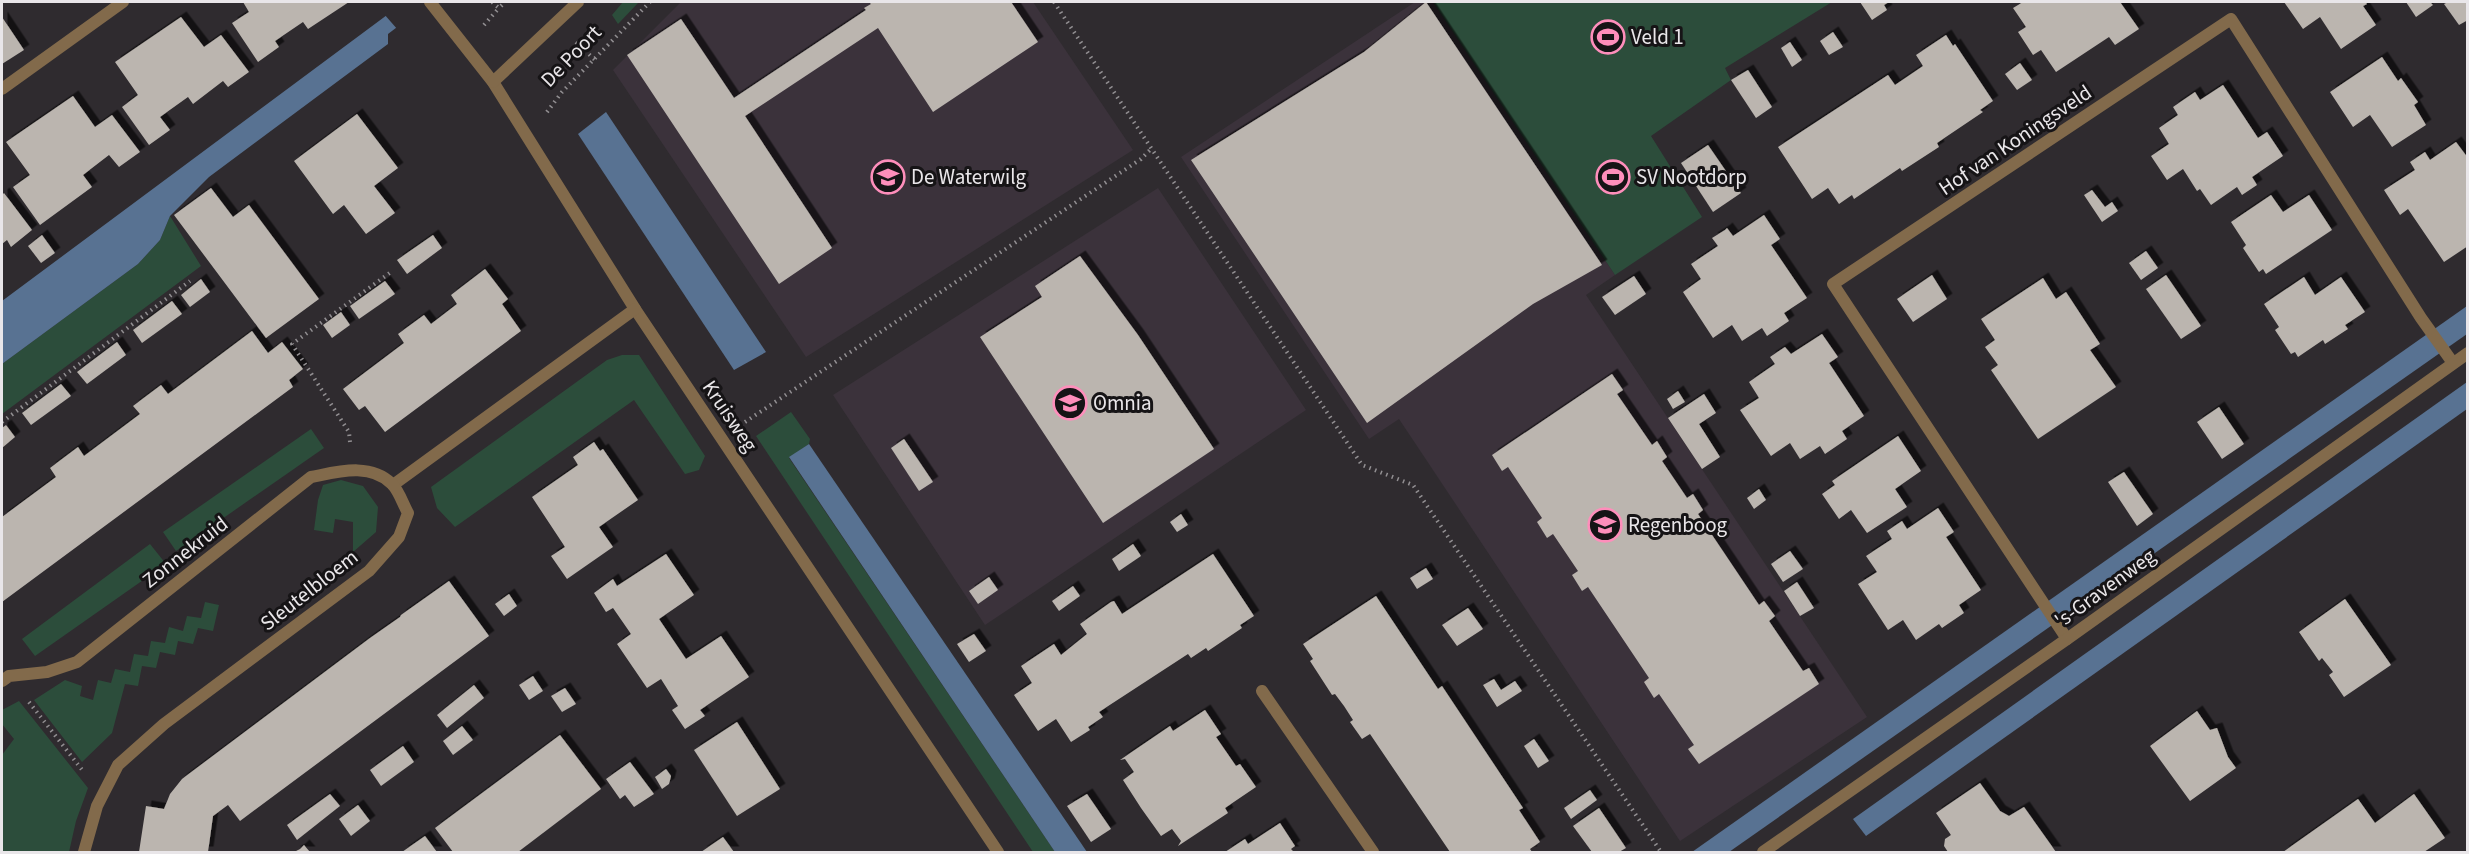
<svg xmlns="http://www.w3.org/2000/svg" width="2469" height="854" font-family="'Source Sans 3',sans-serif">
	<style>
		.built { fill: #3b323b }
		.green { fill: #2c4d3b }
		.water { fill: #587292 }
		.pier { fill: #2f2b2f }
		.building { fill: #bbb5af; filter: url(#shadow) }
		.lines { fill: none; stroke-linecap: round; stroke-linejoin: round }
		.path { stroke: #928f92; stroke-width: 4; stroke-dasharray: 1.5 4.5; stroke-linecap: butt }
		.street { stroke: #826a4b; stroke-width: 12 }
		.labels { text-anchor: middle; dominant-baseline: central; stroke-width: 6; stroke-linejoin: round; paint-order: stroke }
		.poi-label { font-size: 21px; fill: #e9e6e9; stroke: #161416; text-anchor: start }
		.street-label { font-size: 21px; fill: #e9e6e9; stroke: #161416 }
	</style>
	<defs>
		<filter id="shadow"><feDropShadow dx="5.5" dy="-5.5" stdDeviation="0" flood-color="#0009"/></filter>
	</defs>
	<rect width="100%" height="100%" fill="#2f2b2f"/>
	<g class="built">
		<polygon points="681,2 1033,2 1133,150 806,357 613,70"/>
		<polygon points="1415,2 1433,2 1615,275 1586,295 1867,717 1680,841 1399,419 1369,439 1181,157"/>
		<polygon points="1158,188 1306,410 985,625 833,395"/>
	</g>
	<g class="green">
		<polygon points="623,2 639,2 618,24 612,15"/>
		<polygon points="1433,2 1832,2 1725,68 1731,80 1651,136 1702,217 1615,275"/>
		<polygon points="170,216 201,266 2,414 2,364 138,264 160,240"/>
		<polygon points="622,355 639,355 705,456 699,470 685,474 634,400 455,527 437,508 431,487 607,360"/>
		<polygon points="791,412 810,439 809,444 789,458 1055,852 1033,852 756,436"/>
		<polygon points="311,429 324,448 176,551 163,532"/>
		<polygon points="341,480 363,486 378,507 376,532 353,552 353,522 335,519 333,533 314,530 318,500 323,485"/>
		<polygon points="150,544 166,564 35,656 22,639"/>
		<polygon points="205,602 219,605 213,631 198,628 193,644 178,641 175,655 160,652 156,668 142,666 138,686 125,684 112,733 82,762 34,700 65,680 82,686 80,696 93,700 98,680 111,683 115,669 130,672 134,654 148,656 151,641 165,643 169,627 183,631 187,616 201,618"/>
		<polygon points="19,701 88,788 76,821 69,852 2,852 2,755 14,739 2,724 2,710"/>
	</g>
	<g class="water">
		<polygon points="430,2 388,34 388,44 209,177 170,216 160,240 138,264 2,364 2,301 387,15"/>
		<polygon points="606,112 766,352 734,370 578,134"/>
		<polygon points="2467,306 2467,334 1729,852 1692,852"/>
		<polygon points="2467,382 2467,409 1866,836 1853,819"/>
		<polygon points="809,444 1087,852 1055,852 789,457"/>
	</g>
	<polygon class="pier" points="398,2 433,2 398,30 384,14"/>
	<g class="building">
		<polygon points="243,2 349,2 308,29 303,22 275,41 279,47 258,62 232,23 249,12"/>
		<polygon points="869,2 1011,2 1038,42 933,112 878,28 745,116 832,248 779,284 627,55 681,19 734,98 866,10 864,8 871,4"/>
		<polygon points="1426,2 1602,265 1533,304 1367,423 1191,160 1364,52"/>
		<polygon points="1860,2 1889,2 1884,5 1887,10 1872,20"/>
		<polygon points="2023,2 2120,2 2139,29 2115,45 2109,37 2056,72 2041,50 2033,55 2018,32 2026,27 2013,8"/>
		<polygon points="2284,2 2365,2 2367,4 2363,6 2376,25 2341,49 2320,17 2303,29"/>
		<polygon points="2406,2 2430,2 2433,5 2416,17"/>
		<polygon points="2448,2 2468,2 2468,20 2459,25 2444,4"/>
		<polygon points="2,17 24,50 2,64"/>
		<polygon points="181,17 204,47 221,35 249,72 228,87 223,81 193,104 188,97 160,117 170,130 149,145 122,107 138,95 115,62"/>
		<polygon points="1833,32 1843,47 1829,55 1820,41"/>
		<polygon points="1946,35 1953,46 1955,44 1993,101 1980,110 1983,112 1937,143 1939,147 1902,171 1900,168 1854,199 1852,195 1839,204 1828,188 1812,199 1778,147 1888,75 1895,85 1923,66 1916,55"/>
		<polygon points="1790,42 1802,60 1792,67 1781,48"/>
		<polygon points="2382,57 2398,81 2401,78 2418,102 2414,105 2426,125 2392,147 2370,115 2353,127 2330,92"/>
		<polygon points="2020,63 2032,80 2017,90 2005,74"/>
		<polygon points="1748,70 1772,107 1756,118 1731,80"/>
		<polygon points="2223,85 2258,138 2267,132 2283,156 2252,177 2257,185 2242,195 2237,187 2211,205 2200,189 2197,191 2183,169 2167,180 2151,156 2169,144 2159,128 2178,115 2173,107 2195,92 2200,100"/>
		<polygon points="73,96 95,127 112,115 140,152 119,167 109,155 83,175 92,187 40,225 13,187 30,175 6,142"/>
		<polygon points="357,114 398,168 374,186 395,213 366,234 344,205 333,214 294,161"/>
		<polygon points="2456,142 2468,158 2468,246 2444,262 2408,209 2400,215 2384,190 2415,170 2410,162 2425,152 2430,160"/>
		<polygon points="1708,145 1741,193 1713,212 1681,163"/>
		<polygon points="211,188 233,217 249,205 319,299 266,338 174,215"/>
		<polygon points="2092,190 2105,207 2112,202 2118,211 2102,222 2084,195"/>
		<polygon points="4,193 32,230 11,247 7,240 2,244 2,195"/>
		<polygon points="2271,195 2283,212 2309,195 2332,230 2266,274 2263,269 2259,272 2243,248 2246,245 2231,222"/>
		<polygon points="1764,215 1780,239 1771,245 1807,298 1784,313 1789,321 1767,336 1762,328 1742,341 1732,325 1713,338 1683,292 1701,279 1691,264 1718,246 1712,238 1725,230 1727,228 1733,236"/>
		<polygon points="42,235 55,253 41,263 28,246"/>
		<polygon points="433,235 442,248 407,274 397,260"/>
		<polygon points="2146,251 2158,268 2141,280 2129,263"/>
		<polygon points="1080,256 1138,335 1214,449 1103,523 980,337 1042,297 1035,286"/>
		<polygon points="485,269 508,299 502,304 521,331 385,432 365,406 359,410 343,389 404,343 398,334 424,315 431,324 457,304 451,295"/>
		<polygon points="1932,275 1947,299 1913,322 1897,299"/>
		<polygon points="2166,275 2201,326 2181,339 2146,289"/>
		<polygon points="1634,276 1646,294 1615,315 1602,297"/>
		<polygon points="2304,277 2315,295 2341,277 2365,312 2345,325 2348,329 2325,344 2323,340 2298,357 2295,352 2291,354 2275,330 2279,327 2264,304"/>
		<polygon points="2043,278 2056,299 2066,292 2100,344 2090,350 2116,387 2038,439 1991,370 1998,365 1985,347 1995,340 1981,319"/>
		<polygon points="201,279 210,292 190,307 181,295"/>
		<polygon points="385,281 395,294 359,319 350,306"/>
		<polygon points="172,301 182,314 142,343 133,330"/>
		<polygon points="341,312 350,325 332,338 323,325"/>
		<polygon points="252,331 268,353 282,342 303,369 289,380 293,387 2,602 2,517 56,477 50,468 78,447 84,456 140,414 133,406 161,385 168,394"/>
		<polygon points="1822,334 1838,357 1829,363 1864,416 1842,431 1847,439 1825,454 1820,446 1800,459 1790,443 1771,456 1740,410 1759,398 1749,382 1775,364 1770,357 1785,347 1791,354"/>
		<polygon points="117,342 126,355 87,384 77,372"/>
		<polygon points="1612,374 1623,390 1617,394 1652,445 1657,441 1667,457 1662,461 1687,498 1693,494 1703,510 1698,514 1759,605 1764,601 1775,616 1769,621 1803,671 1809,668 1819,684 1699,764 1688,749 1694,745 1659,694 1654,698 1644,682 1649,678 1588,587 1582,591 1572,575 1578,571 1553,534 1547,538 1537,522 1542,518 1508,467 1502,471 1492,455"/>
		<polygon points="61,384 71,396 31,425 22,413"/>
		<polygon points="1678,391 1685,402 1673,409 1667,399"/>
		<polygon points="1704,394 1716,413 1699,424 1720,457 1702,469 1668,418"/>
		<polygon points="2219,407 2244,444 2222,459 2197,422"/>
		<polygon points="6,425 15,437 2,448 2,428"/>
		<polygon points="1898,436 1921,471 1895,489 1907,507 1867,533 1851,510 1839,519 1822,494 1835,485 1832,481"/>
		<polygon points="904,439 933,482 919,491 891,448"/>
		<polygon points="594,442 600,451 603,449 638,500 599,527 613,547 567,579 551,556 565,547 532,497 578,465 573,457"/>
		<polygon points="2124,472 2153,514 2137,526 2108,482"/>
		<polygon points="1759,489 1766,500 1754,509 1747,498"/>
		<polygon points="1938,508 1954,532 1946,537 1981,590 1959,605 1964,613 1942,628 1939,624 1916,640 1903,620 1888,630 1858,584 1877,572 1866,556 1892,539 1887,531 1902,521 1907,529"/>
		<polygon points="1181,514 1188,525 1177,532 1170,522"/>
		<polygon points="1133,544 1141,556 1119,571 1112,559"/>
		<polygon points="1790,551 1803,569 1783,582 1771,564"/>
		<polygon points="666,554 694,595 659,619 686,659 721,636 749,677 700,710 705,716 685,729 672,710 678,706 661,679 647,688 617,644 631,634 613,608 606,612 594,593 613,579 617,586"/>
		<polygon points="1213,554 1254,616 1240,625 1242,628 1208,651 1206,648 1191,658 1188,654 1099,712 1103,717 1088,727 1090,730 1071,742 1056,719 1038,731 1014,695 1032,683 1021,666 1054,644 1061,655 1087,634 1080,624 1111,602 1114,601 1122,614"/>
		<polygon points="1426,568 1433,579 1417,589 1410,578"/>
		<polygon points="989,577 998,590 978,604 969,591"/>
		<polygon points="449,581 489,636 240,821 228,805 213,816 208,852 139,852 146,806 164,809 170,794 182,779 370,638 400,617 401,615"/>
		<polygon points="1797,582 1814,608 1800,616 1784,591"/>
		<polygon points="1073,586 1080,596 1059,611 1052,601"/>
		<polygon points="509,594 517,606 504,616 495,604"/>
		<polygon points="1376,596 1438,689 1442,686 1523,808 1519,810 1540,842 1530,849 1532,852 1450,852 1370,734 1362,739 1350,722 1353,720 1344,706 1335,694 1332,695 1310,661 1313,659 1303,644"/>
		<polygon points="2345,599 2391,665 2344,697 2329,675 2333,672 2322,658 2319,661 2299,632"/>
		<polygon points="1468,608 1483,629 1457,646 1442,625"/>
		<polygon points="974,634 986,651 969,662 957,644"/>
		<polygon points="533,676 543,691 529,700 519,685"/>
		<polygon points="1494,679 1501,690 1515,681 1522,691 1497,707 1483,685"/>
		<polygon points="474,685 484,698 447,728 437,715"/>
		<polygon points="565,688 576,704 562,712 551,696"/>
		<polygon points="1205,710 1221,734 1216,737 1236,766 1240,764 1256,787 1225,808 1228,813 1178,846 1181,841 1172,829 1161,836 1141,808 1123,780 1134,772 1125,759 1120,760 1170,726 1173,731"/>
		<polygon points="2197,711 2210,730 2217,728 2228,757 2236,768 2190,801 2150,746"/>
		<polygon points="737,722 780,789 737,816 694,750"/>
		<polygon points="462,726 473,740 453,755 443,741"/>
		<polygon points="560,735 601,789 518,852 453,852 435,828"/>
		<polygon points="1534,739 1549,761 1538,768 1524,746"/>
		<polygon points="403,746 414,762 381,786 370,770"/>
		<polygon points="630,762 654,794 634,807 625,795 620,799 606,779"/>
		<polygon points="666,769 671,776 669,784 662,789 655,777"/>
		<polygon points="1980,783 2000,811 2009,816 2024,807 2056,852 1948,852 1944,846 1945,839 1951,835 1936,813"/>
		<polygon points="1590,790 1597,800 1571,819 1564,808"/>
		<polygon points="330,794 340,806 297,840 287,825"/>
		<polygon points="1087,794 1111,829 1091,842 1067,806"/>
		<polygon points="2414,794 2445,838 2424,852 2283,852 2358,799 2375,823"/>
		<polygon points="358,805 370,821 351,836 339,819"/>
		<polygon points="1599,808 1626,848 1619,852 1592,852 1573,826"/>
		<polygon points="1280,823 1295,846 1291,849 1294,852 1225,852 1245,839 1248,844"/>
		<polygon points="425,836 437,852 402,852"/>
		<polygon points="723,837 734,852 701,852"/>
		<polygon points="304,845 310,852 294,852 300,849"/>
	</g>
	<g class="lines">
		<g class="path">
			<polyline points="492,2 499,8 505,2"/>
			<polyline points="1054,2 1362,465 1413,485 1661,852"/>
			<polyline points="484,25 499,8"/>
			<polyline points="576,42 595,60"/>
			<polyline points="547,112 562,92 650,2"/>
			<polyline points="2,422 190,281"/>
			<polyline points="745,422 1141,159 1151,149"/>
			<polyline points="350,442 349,432 292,344 391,272"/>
			<polyline points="29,702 83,771"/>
		</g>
		<g class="street">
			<polyline points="430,2 493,82 635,309 998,852"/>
			<polyline points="493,82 578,2"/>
			<polyline points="2,89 123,2"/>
			<polyline points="393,485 635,309"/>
			<polyline points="2067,639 1833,284 2231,19 2421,318 2453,363"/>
			<path d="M2 681 9 676 47 672 77 662 311 477C337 472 370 462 392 484 399 491 403 504 408 513L399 537 369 571 164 724 118 765 97 806 84 852"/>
			<polyline points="1262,691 1373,852"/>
			<polyline points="1763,852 2067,639 2468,353"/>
		</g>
	</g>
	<defs>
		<g id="stadium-ring" transform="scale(1.725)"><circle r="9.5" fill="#161416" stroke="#fe8ebb" stroke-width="1.5"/><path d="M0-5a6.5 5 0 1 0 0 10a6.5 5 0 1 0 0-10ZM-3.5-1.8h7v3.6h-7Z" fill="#fe8ebb"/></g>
		<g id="school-ring" transform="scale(1.725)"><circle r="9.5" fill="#161416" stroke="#fe8ebb" stroke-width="1.5"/><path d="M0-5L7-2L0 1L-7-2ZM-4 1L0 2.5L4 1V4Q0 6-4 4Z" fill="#fe8ebb"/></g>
	</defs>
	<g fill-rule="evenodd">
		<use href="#stadium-ring" x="1608" y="37"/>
		<use href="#school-ring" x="888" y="177"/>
		<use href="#stadium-ring" x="1613" y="177"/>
		<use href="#school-ring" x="1070" y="403"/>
		<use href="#school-ring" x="1605" y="525"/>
	</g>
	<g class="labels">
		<g class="poi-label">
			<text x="1631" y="37">Veld 1</text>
			<text x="911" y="177">De Waterwilg</text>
			<text x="1636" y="177">SV Nootdorp</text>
			<text x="1093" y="403">Omnia</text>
			<text x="1628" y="525">Regenboog</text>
		</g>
		<g class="street-label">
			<text transform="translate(571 56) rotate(-46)">De Poort</text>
			<text transform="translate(2015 140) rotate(-34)">Hof van Koningsveld</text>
			<text transform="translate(730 416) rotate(56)">Kruisweg</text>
			<text transform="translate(185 552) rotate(-38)">Zonnekruid</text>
			<text transform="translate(2105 588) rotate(-36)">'s-Gravenweg</text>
			<text transform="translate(309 590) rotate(-38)">Sleutelbloem</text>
		</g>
	</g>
	<rect width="2469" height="854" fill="none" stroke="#e9e6e9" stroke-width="6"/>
</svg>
